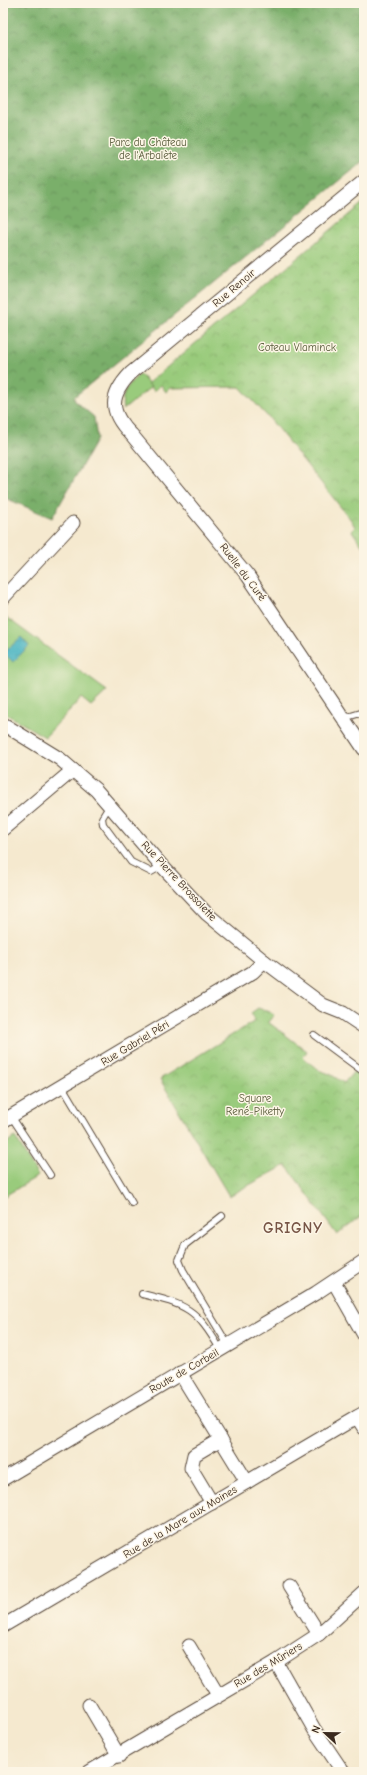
<svg xmlns="http://www.w3.org/2000/svg" width="367" height="1775" font-family="'Comic Neue',sans-serif">
	<style>
		.green { fill: #99cb7b; stroke: #6a7a4c }
		.forest { fill: url(#forest-crowns); stroke: #5a6c44 }
		.park { fill: url(#park-crowns); stroke: #6a7a4c }
		.water { fill: url(#water-ripples); stroke: #406f70 }
		.lines { fill: none; stroke-linecap: round; stroke-linejoin: round }
		.service-casing { stroke: #574739; stroke-width: 8 }
		.minor-casing { stroke: #574739; stroke-width: 15 }
		.service { stroke: #fff; stroke-width: 6 }
		.minor { stroke: #fff; stroke-width: 13 }
		.labels { text-anchor: middle; dominant-baseline: central; stroke-width: 3; stroke-linejoin: round; paint-order: stroke }
		.park-label { font-size: 11px; fill: #575a3a; stroke: #fcf5e5 }
		.street-label { font-size: 11px; fill: #3b2a1e; stroke: #fcf5e5 }
		.district-label { font-size: 15px; font-weight: bold; letter-spacing: 1px; fill: #775546; stroke: #fcf5e5 }
	</style>
	<defs>
		<pattern id="forest-crowns" width="20" height="18" patternUnits="userSpaceOnUse"><rect width="20" height="18" fill="#7aaf6b"/><path d="M2 6a3 3 0 1 1 6 0M12 15a3 3 0 1 1 6 0" fill="none" stroke="#658f57"/></pattern>
		<pattern id="park-crowns" width="20" height="18" patternUnits="userSpaceOnUse"><rect width="20" height="18" fill="#99cb7b"/><path d="M2 6a3 3 0 1 1 6 0M12 15a3 3 0 1 1 6 0" fill="none" stroke="#85ae6a"/></pattern>
		<pattern id="water-ripples" width="26" height="14" patternUnits="userSpaceOnUse"><rect width="26" height="14" fill="#46b4c2"/><path d="M2 4q2-2 4 0t4 0M15 11q2-2 4 0t4 0" fill="none" stroke="#3c939d"/></pattern>
	</defs>
	<rect width="100%" height="100%" fill="#fcf5e5"/>
	<filter id="ink" filterUnits="userSpaceOnUse"><feTurbulence type="fractalNoise" baseFrequency=".025" numOctaves="2"/><feDisplacementMap in="SourceGraphic" scale="8" xChannelSelector="R" yChannelSelector="G"/><feConvolveMatrix kernelMatrix="1 2 1 2 8 2 1 2 1" color-interpolation-filters="sRGB"/></filter>
	<filter id="wash" filterUnits="userSpaceOnUse"><feTurbulence type="fractalNoise" baseFrequency=".012" numOctaves="4" result="noise"/><feDisplacementMap in="SourceGraphic" scale="16" xChannelSelector="R" yChannelSelector="G"/><feGaussianBlur stdDeviation="0.9" result="paint"/><feColorMatrix in="noise" values="0 0 0 0 0 0 0 0 0 0 0 0 0 0 0 0 0 1.4 0 .05"/><feComposite in="paint" operator="in"/></filter>
	<g filter="url(#wash)">
		<rect width="100%" height="100%" fill="#f5e9cf"/>
		<g class="green">
			<path d="M140 374 151 387 123 410C120 394 128 384 140 374Z"/>
			<polygon points="3,615 107,691 91,706 81,698 45,737 3,712"/>
			<polygon points="15,1137 38,1176 3,1197 3,1145"/>
		</g>
		<polygon class="forest" points="3,3 364,3 364,161 74,397 75,401 94,417 97,439 52,518 3,497"/>
		<g class="park">
			<polygon points="364,202 364,546 363,547 352,531 355,527 351,520 270,419 240,387 171,388 166,392 161,385 154,391 148,383"/>
			<polygon points="258,1008 269,1012 274,1015 268,1022 307,1051 303,1057 318,1070 330,1074 344,1083 356,1069 364,1075 364,1098 361,1102 364,1104 364,1214 337,1235 286,1165 229,1196 160,1079 255,1021 251,1013"/>
		</g>
		<polygon class="water" points="21,637 29,646 13,662 4,653"/>
	</g>
	<g filter="url(#ink)">
		<g class="lines">
			<g class="service-casing">
				<g id="service">
					<polyline points="344,718 364,712"/>
					<polyline points="110,805 102,818 103,824 131,862 151,872 162,866"/>
					<polyline points="314,1035 364,1072"/>
					<polyline points="62,1086 132,1203"/>
					<polyline points="11,1116 50,1175"/>
					<polyline points="222,1216 185,1245 179,1260 183,1270 228,1345"/>
					<path d="M142 1294C187 1305 196 1308 220 1349"/>
				</g>
			</g>
			<g class="minor-casing">
				<g id="minor">
					<path d="M364 181 131 373C109 396 109 412 131 434L248 576 364 749"/>
					<polyline points="3,598 73,523"/>
					<polyline points="3,724 60,759 96,790 162,866 207,914 264,961 323,1005 343,1013 364,1027"/>
					<polyline points="3,829 73,770"/>
					<polyline points="3,1121 253,972 264,961"/>
					<polyline points="334,1282 364,1335"/>
					<polyline points="180,1373 247,1482"/>
					<polyline points="364,1413 357,1417 364,1428"/>
					<polyline points="3,1479 316,1293 364,1261"/>
					<polyline points="212,1503 191,1468 194,1455 221,1439"/>
					<polyline points="289,1586 319,1634"/>
					<polyline points="3,1626 357,1417"/>
					<polyline points="189,1646 218,1695"/>
					<polyline points="276,1662 314,1729 343,1772"/>
					<polyline points="89,1705 119,1756"/>
					<polyline points="89,1772 276,1662 319,1634 364,1593"/>
				</g>
			</g>
			<use href="#service" class="service"/>
			<use href="#minor" class="minor"/>
		</g>
	</g>
	<g class="labels">
		<g class="park-label">
			<text x="148" y="142">Parc du Château<tspan x="148" dy="13">de l'Arbalète</tspan></text>
			<text x="297" y="347">Coteau Vlaminck</text>
			<text x="255" y="1098">Square<tspan x="255" dy="13">René-Piketty</tspan></text>
		</g>
		<g class="street-label">
			<text transform="translate(234 288) rotate(-40)">Rue Renoir</text>
			<text transform="translate(243 572) rotate(53)">Ruelle du Curé</text>
			<text transform="translate(179 881) rotate(47)">Rue Pierre Brossolette</text>
			<text transform="translate(135 1043) rotate(-31)">Rue Gabriel Péri</text>
			<text transform="translate(184 1371) rotate(-30)">Route de Corbeil</text>
			<text transform="translate(180 1522) rotate(-31)">Rue de la Mare aux Moines</text>
			<text transform="translate(268 1665) rotate(-31)">Rue des Mûriers</text>
		</g>
		<g class="district-label">
			<text x="293" y="1228">GRIGNY</text>
		</g>
	</g>
	<rect width="367" height="1775" fill="none" stroke="#fcf5e5" stroke-width="16"/>
	<g transform="translate(325 1733) rotate(292)" stroke="#fcf5e5" stroke-width="3" paint-order="stroke">
	<path d="M0-3L7 15L0 10L-7 15Z" fill="#3b2a1e"/>
	<text y="-6" font-size="11" font-weight="bold" text-anchor="middle" fill="#3b2a1e">N</text>
	</g>
</svg>
